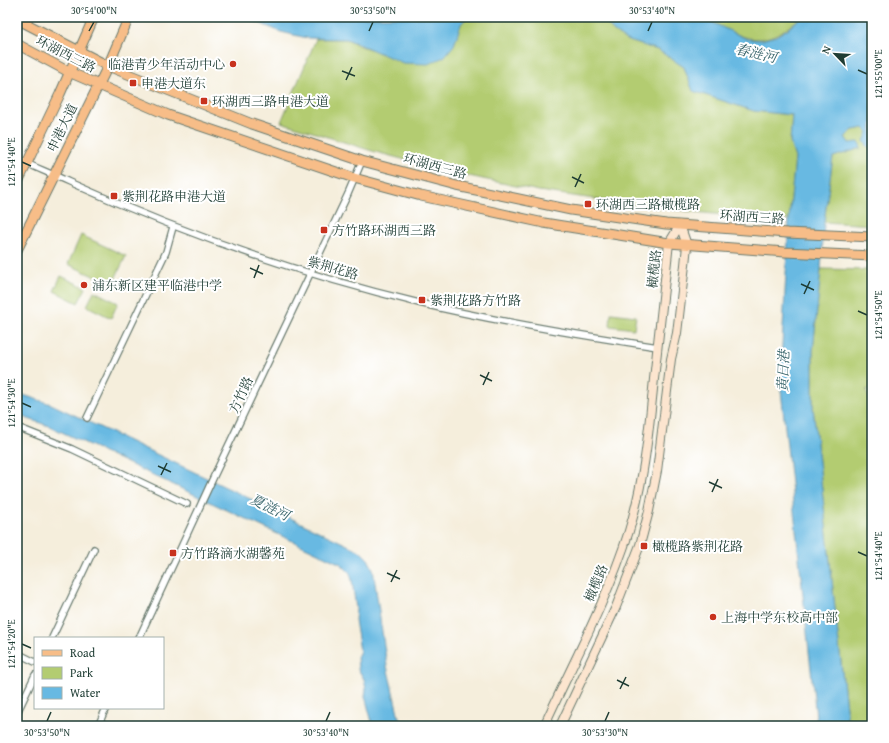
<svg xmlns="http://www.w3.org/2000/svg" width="889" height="743" font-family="'Gentium Book Plus','Noto Serif SC',serif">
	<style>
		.green { fill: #b3cc71; stroke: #698452 }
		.water { fill: #67b9e2; stroke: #437b8b }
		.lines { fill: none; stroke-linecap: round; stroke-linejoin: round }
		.street-casing { stroke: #6a7b6f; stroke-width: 8 }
		.secondary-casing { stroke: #6a7b6f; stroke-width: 10 }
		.primary-casing { stroke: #6a7b6f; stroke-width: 11 }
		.street { stroke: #fff; stroke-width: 5.5 }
		.secondary { stroke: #fce5cf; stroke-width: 8 }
		.primary { stroke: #f7bd88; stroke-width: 9 }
		.ticks { fill: none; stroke: #1f3d34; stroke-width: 1.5 }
		.poi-dot { fill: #c8321e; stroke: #fff; stroke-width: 1.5 }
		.labels { text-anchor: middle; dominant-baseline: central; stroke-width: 4; stroke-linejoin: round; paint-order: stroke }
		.street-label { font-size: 13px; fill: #1f3d34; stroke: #fff }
		.poi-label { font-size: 13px; fill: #1f3d34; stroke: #fff; text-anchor: start }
		.water-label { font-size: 14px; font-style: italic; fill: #356268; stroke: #fff }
		.neatline { fill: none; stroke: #1f3d34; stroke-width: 1.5 }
		.ticks-label { font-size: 10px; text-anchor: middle; fill: #1f3d34 }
	</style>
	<rect width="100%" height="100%" fill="#fff"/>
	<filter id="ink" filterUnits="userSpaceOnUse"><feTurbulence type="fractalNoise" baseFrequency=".025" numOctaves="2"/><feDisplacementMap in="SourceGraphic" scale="8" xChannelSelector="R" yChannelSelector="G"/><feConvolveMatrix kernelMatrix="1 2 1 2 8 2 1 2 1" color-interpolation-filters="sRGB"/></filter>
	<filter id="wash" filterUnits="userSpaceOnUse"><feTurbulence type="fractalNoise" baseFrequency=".012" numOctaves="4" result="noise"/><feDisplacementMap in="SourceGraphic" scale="16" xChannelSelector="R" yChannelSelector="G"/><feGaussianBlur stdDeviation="0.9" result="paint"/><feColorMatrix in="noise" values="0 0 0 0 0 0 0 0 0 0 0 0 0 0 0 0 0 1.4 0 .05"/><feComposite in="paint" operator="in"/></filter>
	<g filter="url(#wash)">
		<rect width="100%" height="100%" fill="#f5eedc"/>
		<g class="green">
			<polygon points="467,17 599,17 604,19 613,31 626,40 658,50 684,67 693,91 754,111 792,115 790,142 795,158 789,220 714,214 649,207 539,191 455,173 372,151 281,122 316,39 347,39 360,46 384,53 454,45 461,24"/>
			<path d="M701 17H801C759 54 744 37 701 17Z"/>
			<polygon points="864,128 868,132 868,147 872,146 872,225 824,222 833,157 861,148 849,143 845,137 853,130"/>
			<polygon points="81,235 126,256 112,285 68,264"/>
			<polygon points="821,269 872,270 872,388 866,390 872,407 872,726 848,726 813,407 813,351"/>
			<polygon points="61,276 86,288 78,303 54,291"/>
			<polygon points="94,291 118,303 111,318 87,306"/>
			<polygon points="611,313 636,316 634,329 610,326"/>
		</g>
		<g class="water">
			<polygon points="244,17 467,17 461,24 454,45 444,57 428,64 403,63 347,39 307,38 281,32"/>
			<polygon points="599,17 701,17 747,39 761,40 776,36 789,28 801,17 872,17 872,146 868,147 864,141 868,132 864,128 853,130 845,137 849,143 859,142 861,148 833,157 824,222 821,269 813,351 813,407 848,726 817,726 780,381 789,220 795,158 790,142 792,115 754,111 693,91 684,67 658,50 626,40 613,31 604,19"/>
			<polygon points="17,393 51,404 360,551 368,559 373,569 387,666 401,726 373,726 365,696 366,689 364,679 358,669 357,657 360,651 355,620 356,609 352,580 350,573 341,564 49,426 17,415"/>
		</g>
	</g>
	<g filter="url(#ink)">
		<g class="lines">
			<g class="street-casing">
				<g id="street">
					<path d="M17 159C34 167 52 174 69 182 182 233 299 274 419 303 498 322 578 335 658 347"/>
					<polyline points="87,418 166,252 173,227"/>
					<polyline points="17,427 72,449 187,504"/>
					<polyline points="52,638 94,549"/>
					<polyline points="139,638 214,476 348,194 362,161"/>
					<polyline points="17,653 35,662"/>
					<polyline points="17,713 35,675"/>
					<polyline points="98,726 106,708"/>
				</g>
			</g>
			<g class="secondary-casing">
				<g id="secondary">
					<path d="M544 726C573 663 608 598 629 531 644 482 649 430 654 379 659 334 664 289 669 243L680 225"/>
					<polyline points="560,726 616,607 640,545 649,511 657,471 671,359 677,333 685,265 687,245 680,225"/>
				</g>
			</g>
			<g class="primary-casing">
				<g id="primary">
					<polyline points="17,19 108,66 252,124 362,161 457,186 571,210 666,224 787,233 872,237"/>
					<polyline points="17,44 69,72 168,115 354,178 421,196 544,223 669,243 785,252 872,256"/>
					<polyline points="17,184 60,94 94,17"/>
					<polyline points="17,250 108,66 129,17"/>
				</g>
			</g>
			<use href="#street" class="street"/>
			<use href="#secondary" class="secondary"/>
			<use href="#primary" class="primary"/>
		</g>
	</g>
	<path class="ticks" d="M89 31 94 22M369 31 373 22M648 31 652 22M858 70 867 74M342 71 355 76M346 80 352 67M22 162 31 166M572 177 584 183M575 187 581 174M250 268 263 274M254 278 259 265M801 284 814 290M804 294 810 281M858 311 867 315M480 375 492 381M483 385 489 372M22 403 31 407M158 466 171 472M161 475 167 463M709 482 722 488M712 492 718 479M858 552 867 556M387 573 400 579M391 582 397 570M22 644 31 648M617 680 629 686M620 689 626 677M47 721 51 712M326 721 330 712M605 721 609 712"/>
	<g class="poi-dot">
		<circle cx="233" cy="64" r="4"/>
		<rect x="129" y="79" width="8" height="8" rx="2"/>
		<rect x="200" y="97" width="8" height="8" rx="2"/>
		<rect x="110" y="192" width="8" height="8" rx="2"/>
		<rect x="584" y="200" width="8" height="8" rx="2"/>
		<rect x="320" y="226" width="8" height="8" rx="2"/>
		<circle cx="84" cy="285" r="4"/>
		<rect x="418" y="296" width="8" height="8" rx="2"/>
		<rect x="640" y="542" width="8" height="8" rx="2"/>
		<rect x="169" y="549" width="8" height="8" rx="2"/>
		<circle cx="713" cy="617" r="4"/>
	</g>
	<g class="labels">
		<g class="street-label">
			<text transform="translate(66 54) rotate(27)">环湖西三路</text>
			<text transform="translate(62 128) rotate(-64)">申港大道</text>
			<text transform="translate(435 166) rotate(15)">环湖西三路</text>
			<text transform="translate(752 217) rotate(4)">环湖西三路</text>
			<text transform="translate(333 268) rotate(16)">紫荆花路</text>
			<text transform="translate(654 269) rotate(-84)">橄榄路</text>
			<text transform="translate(241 395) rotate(-65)">方竹路</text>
			<text transform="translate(596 583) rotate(-67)">橄榄路</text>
		</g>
		<g class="poi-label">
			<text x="225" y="64" text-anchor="end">临港青少年活动中心</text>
			<text x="141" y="83">申港大道东</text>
			<text x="212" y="101">环湖西三路申港大道</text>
			<text x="122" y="196">紫荆花路申港大道</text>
			<text x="596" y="204">环湖西三路橄榄路</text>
			<text x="332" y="230">方竹路环湖西三路</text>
			<text x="92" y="285">浦东新区建平临港中学</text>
			<text x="430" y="300">紫荆花路方竹路</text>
			<text x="652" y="546">橄榄路紫荆花路</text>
			<text x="181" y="553">方竹路滴水湖馨苑</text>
			<text x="721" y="617">上海中学东校高中部</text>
		</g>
		<g class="water-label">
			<text transform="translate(756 53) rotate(13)">春涟河</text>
			<text transform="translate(783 371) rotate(-88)">黄日港</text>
			<text transform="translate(270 507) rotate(26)">夏涟河</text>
		</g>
	</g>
	<rect width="889" height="743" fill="none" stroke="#fff" stroke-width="44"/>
	<rect x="34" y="637" width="130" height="72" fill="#ffffff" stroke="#a5b1ae"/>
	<rect x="42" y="650" width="20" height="6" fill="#f7bd88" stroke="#a5b1ae"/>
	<text x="70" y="657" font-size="12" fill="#1f3d34">Road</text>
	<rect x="42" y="667" width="20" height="12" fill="#b3cc71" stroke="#a5b1ae"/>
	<text x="70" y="677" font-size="12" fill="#1f3d34">Park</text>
	<rect x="42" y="687" width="20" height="12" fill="#67b9e2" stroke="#a5b1ae"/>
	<text x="70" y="697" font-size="12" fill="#1f3d34">Water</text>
	<g transform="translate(835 54) rotate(295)" stroke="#ffffff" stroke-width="3" paint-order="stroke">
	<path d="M0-3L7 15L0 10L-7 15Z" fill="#1f3d34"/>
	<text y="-6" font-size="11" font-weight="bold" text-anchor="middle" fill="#1f3d34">N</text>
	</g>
	<rect x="22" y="22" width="845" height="699" class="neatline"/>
	<g class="ticks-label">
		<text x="94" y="14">30°54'00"N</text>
		<text x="373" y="14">30°53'50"N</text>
		<text x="652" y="14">30°53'40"N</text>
		<text transform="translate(878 74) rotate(-90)" y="4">121°55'00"E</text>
		<text transform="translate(11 162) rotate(-90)" y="4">121°54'40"E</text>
		<text transform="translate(878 315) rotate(-90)" y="4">121°54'50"E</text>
		<text transform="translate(11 403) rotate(-90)" y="4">121°54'30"E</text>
		<text transform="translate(878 556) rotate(-90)" y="4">121°54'40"E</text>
		<text transform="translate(11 644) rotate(-90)" y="4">121°54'20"E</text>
		<text x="47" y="736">30°53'50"N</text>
		<text x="326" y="736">30°53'40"N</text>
		<text x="605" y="736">30°53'30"N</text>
	</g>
</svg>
